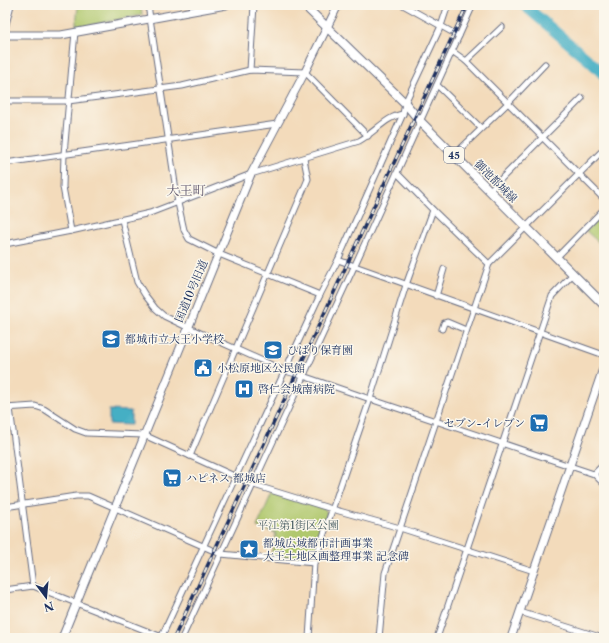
<svg xmlns="http://www.w3.org/2000/svg" width="609" height="643" font-family="'Libre Caslon Text','Noto Serif JP',serif">
	<style>
		.green { fill: #b0c86d; stroke: #667c66 }
		.water { fill: #45afc4; stroke: #306f91 }
		.lines { fill: none; stroke-linecap: round; stroke-linejoin: round }
		.river { stroke: #45afc4; stroke-width: 11 }
		.minor-casing { stroke: #676b7f; stroke-width: 7 }
		.tertiary-casing { stroke: #676b7f; stroke-width: 9 }
		.primary-casing { stroke: #676b7f; stroke-width: 10 }
		.minor { stroke: #fff; stroke-width: 5 }
		.tertiary { stroke: #fff; stroke-width: 7 }
		.primary { stroke: #fff; stroke-width: 8 }
		.rail-casing { stroke: #1b2f5e; stroke-width: 3.5 }
		.rail { stroke: #fbf7ec; stroke-width: 2; stroke-dasharray: 6; stroke-linecap: butt }
		.labels { text-anchor: middle; dominant-baseline: central; stroke-width: 3; stroke-linejoin: round; paint-order: stroke }
		.shield { fill: #fbf7ec; stroke: #5e6b89; stroke-width: 1 }
		.shield-label { font-size: 10px; font-weight: bold; fill: #1b2f5e }
		.street-label { font-size: 11px; fill: #1b2f5e; stroke: #fbf7ec }
		.poi-label { font-size: 11px; fill: #1b2f5e; stroke: #fbf7ec; text-anchor: start }
		.park-label { font-size: 11px; fill: #485d62; stroke: #fbf7ec }
		.quarter-label { font-size: 13px; fill: #655d73; stroke: #fbf7ec }
	</style>
	<rect width="100%" height="100%" fill="#fbf7ec"/>
	<filter id="ink" filterUnits="userSpaceOnUse"><feTurbulence type="fractalNoise" baseFrequency=".025" numOctaves="2"/><feDisplacementMap in="SourceGraphic" scale="8" xChannelSelector="R" yChannelSelector="G"/><feConvolveMatrix kernelMatrix="1 2 1 2 8 2 1 2 1" color-interpolation-filters="sRGB"/></filter>
	<filter id="wash" filterUnits="userSpaceOnUse"><feTurbulence type="fractalNoise" baseFrequency=".012" numOctaves="4" result="noise"/><feDisplacementMap in="SourceGraphic" scale="16" xChannelSelector="R" yChannelSelector="G"/><feGaussianBlur stdDeviation="0.9" result="paint"/><feColorMatrix in="noise" values="0 0 0 0 0 0 0 0 0 0 0 0 0 0 0 0 0 1.4 0 .05"/><feComposite in="paint" operator="in"/></filter>
	<g filter="url(#wash)">
		<rect width="100%" height="100%" fill="#f3dbbb"/>
		<g class="green">
			<polygon points="78,5 141,5 142,15 80,27 76,25"/>
			<polygon points="604,214 604,247 586,231"/>
			<polygon points="272,493 325,509 327,513 312,559 271,556 276,533 257,527"/>
		</g>
		<polygon class="water" points="109,410 131,411 131,425 109,424"/>
		<g class="lines">
			<polyline class="river" points="524,5 593,64 604,75"/>
		</g>
	</g>
	<g filter="url(#ink)">
		<g class="lines">
			<g class="minor-casing">
				<g id="minor">
					<polyline points="148,5 178,203 184,230 189,239 219,254 320,295"/>
					<polyline points="5,28 11,5"/>
					<polyline points="459,36 473,5"/>
					<polyline points="452,51 466,61 502,27"/>
					<polyline points="466,61 604,199"/>
					<polyline points="250,70 254,5"/>
					<polyline points="437,85 481,128"/>
					<polyline points="5,101 68,101 182,86 250,70 305,72 368,136"/>
					<polyline points="454,155 508,103 545,64"/>
					<polyline points="5,163 277,124"/>
					<polyline points="397,173 433,210 489,264"/>
					<polyline points="490,190 582,98"/>
					<polyline points="122,220 137,282 145,295 155,308 164,316 187,327 285,371 303,376 370,399 570,466 594,474 604,484"/>
					<polyline points="71,231 63,187 64,154 75,32"/>
					<path d="M5 244 71 231 150 213 251 174 359 141C374 133 387 116 403 114"/>
					<polyline points="556,258 604,209"/>
					<polyline points="338,260 604,355"/>
					<polyline points="436,296 444,269"/>
					<polyline points="442,329 444,323 447,322 466,330"/>
					<polyline points="5,408 35,406 44,409 75,429 86,433 144,435 254,485 332,509 400,528 534,571"/>
					<polyline points="10,408 33,586"/>
					<polyline points="190,456 308,179 304,159"/>
					<polyline points="594,474 604,464"/>
					<polyline points="5,507 76,496 88,496 221,554 314,563"/>
					<polyline points="5,590 33,586 162,637"/>
					<polyline points="520,612 603,638"/>
					<polyline points="161,638 320,295 338,260 403,114 405,103 441,26 448,5"/>
					<polyline points="182,638 354,267 459,36 403,5"/>
					<polyline points="309,638 314,563 370,399 406,285 433,210"/>
					<polyline points="379,638 385,573 489,264 604,149"/>
					<polyline points="437,638 552,296 573,274"/>
				</g>
			</g>
			<g class="tertiary-casing">
				<g id="tertiary">
					<polyline points="5,35 61,35 226,5"/>
					<polyline points="62,638 251,174 305,72 338,5"/>
					<polyline points="511,638 604,366"/>
				</g>
			</g>
			<g class="primary-casing">
				<polyline id="primary" points="304,5 405,103 420,121 604,305"/>
			</g>
			<use href="#minor" class="minor"/>
			<use href="#tertiary" class="tertiary"/>
			<use href="#primary" class="primary"/>
			<g class="rail-casing">
				<polyline id="rail" points="174,638 467,5"/>
			</g>
			<use href="#rail" class="rail"/>
		</g>
	</g>
	<defs>
		<g id="school-square" transform="scale(1)"><rect x="-9" y="-9" width="18" height="18" rx="4" fill="#1f6fb2" stroke="#fbf7ec"/><path d="M0-5L7-2L0 1L-7-2ZM-4 1L0 2.5L4 1V4Q0 6-4 4Z" fill="#fff"/></g>
		<g id="civic-square" transform="scale(1)"><rect x="-9" y="-9" width="18" height="18" rx="4" fill="#1f6fb2" stroke="#fbf7ec"/><path d="M-.6-6.5H3V-4.5H.6V-3L4-1V1h2V6H-6V1h2V-1L-.6-3ZM-1.2 2.5V6h2.4V2.5Z" fill="#fff"/></g>
		<g id="hospital-square" transform="scale(1)"><rect x="-9" y="-9" width="18" height="18" rx="4" fill="#1f6fb2" stroke="#fbf7ec"/><path d="M-5-5h3v3.5h4V-5h3V5h-3V1.5h-4V5h-3Z" fill="#fff"/></g>
		<g id="supermarket-square" transform="scale(1)"><rect x="-9" y="-9" width="18" height="18" rx="4" fill="#1f6fb2" stroke="#fbf7ec"/><path d="M-6-5.5h2.5l.6 2H6L4.5 2H-2.5L-4.4-4H-6ZM-1.5 3.2a1.3 1.3 0 1 0 .1 0ZM3 3.2a1.3 1.3 0 1 0 .1 0Z" fill="#fff"/></g>
		<g id="sight-square" transform="scale(1)"><rect x="-9" y="-9" width="18" height="18" rx="4" fill="#1f6fb2" stroke="#fbf7ec"/><path d="M0-6L1.8-2.2L6-1.7L2.9 1.2L3.7 5.4L0 3.3L-3.7 5.4L-2.9 1.2L-6-1.7L-1.8-2.2Z" fill="#fff"/></g>
	</defs>
	<g fill-rule="evenodd">
		<use href="#school-square" x="111" y="339"/>
		<use href="#school-square" x="273" y="350"/>
		<use href="#civic-square" x="203" y="368"/>
		<use href="#hospital-square" x="244" y="389"/>
		<use href="#supermarket-square" x="539" y="423"/>
		<use href="#supermarket-square" x="172" y="478"/>
		<use href="#sight-square" x="249" y="549"/>
	</g>
	<g class="labels">
		<rect class="shield" x="444" y="147" width="20" height="16" rx="3"/>
		<g class="shield-label">
			<text x="454" y="155">45</text>
		</g>
		<g class="street-label">
			<text transform="translate(496 181) rotate(45)">御池都城線</text>
			<text transform="translate(191 291) rotate(-67)">国道10号旧道</text>
		</g>
		<g class="poi-label">
			<text x="125" y="339">都城市立大王小学校</text>
			<text x="287" y="350">ひばり保育園</text>
			<text x="217" y="368">小松原地区公民館</text>
			<text x="258" y="389">啓仁会城南病院</text>
			<text x="525" y="423" text-anchor="end">セブン-イレブン</text>
			<text x="186" y="478">ハピネス 都城店</text>
			<text x="263" y="543">都城広域都市計画事業<tspan x="263" dy="13">大王土地区画整理事業 記念碑</tspan></text>
		</g>
		<g class="park-label">
			<text x="298" y="525">平江第1街区公園</text>
		</g>
		<g class="quarter-label">
			<text x="186" y="190">大王町</text>
		</g>
	</g>
	<rect width="609" height="643" fill="none" stroke="#fbf7ec" stroke-width="20"/>
	<g transform="translate(46 597) rotate(164)" stroke="#fbf7ec" stroke-width="3" paint-order="stroke">
	<path d="M0-3L7 15L0 10L-7 15Z" fill="#1b2f5e"/>
	<text y="-6" font-size="11" font-weight="bold" text-anchor="middle" fill="#1b2f5e">N</text>
	</g>
</svg>
